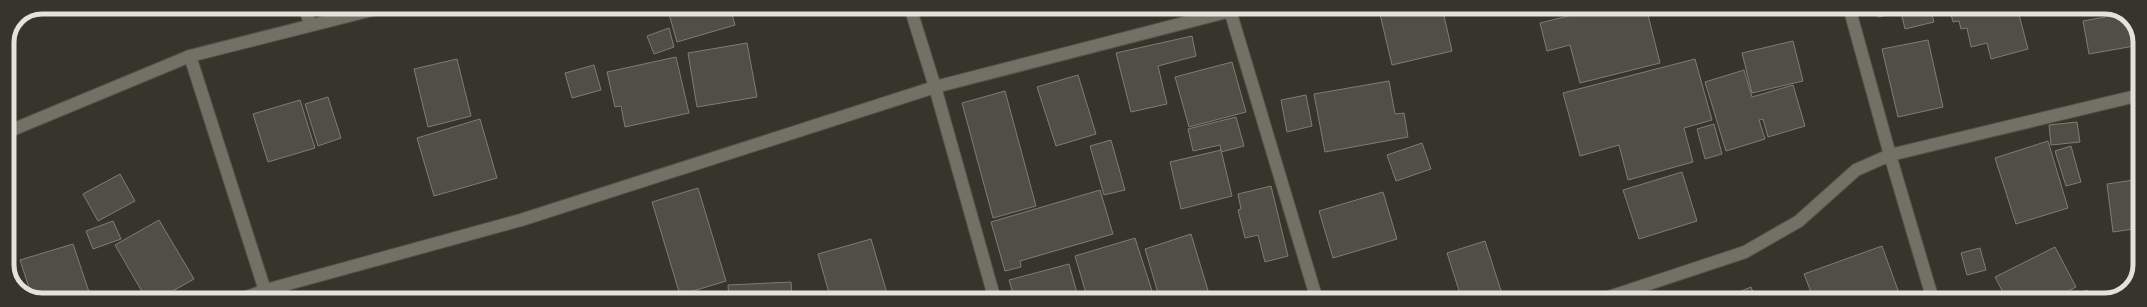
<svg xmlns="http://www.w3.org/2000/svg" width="2147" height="307" font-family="Roboto,sans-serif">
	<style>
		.building { fill: #514f45; stroke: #7f7d72 }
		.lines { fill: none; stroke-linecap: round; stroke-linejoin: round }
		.street-casing { stroke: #54534b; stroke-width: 14 }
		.street { stroke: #737166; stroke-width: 12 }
		.rim { fill: none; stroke: #e3e2dc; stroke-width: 5 }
	</style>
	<rect width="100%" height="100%" fill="#36342b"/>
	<g class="building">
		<polygon points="667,7 730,7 735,25 677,42"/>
		<polygon points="1392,7 1442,7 1452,51 1392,65 1379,10"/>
		<polygon points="1604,7 1646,7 1660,63 1580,83 1570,45 1547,51 1540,23"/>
		<polygon points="1876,7 1930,7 1934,22 1905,29 1901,12 1878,17"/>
		<polygon points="1949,7 2017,7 2028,49 1991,59 1987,43 1971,47 1967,28 1961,29 1959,21 1953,22"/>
		<polygon points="2103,7 2109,7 2130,17 2140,38 2140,45 2089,54 2083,21 2105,17"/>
		<polygon points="669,28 674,47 654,54 647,36"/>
		<polygon points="1192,36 1196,56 1158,66 1167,104 1131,112 1116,53"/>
		<polygon points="1928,40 1943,107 1898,117 1882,49"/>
		<polygon points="1793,41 1803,81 1752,93 1742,53"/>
		<polygon points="747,43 757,97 697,107 688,53"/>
		<polygon points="676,57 689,113 625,127 621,106 615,107 607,72"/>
		<polygon points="457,59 471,116 428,127 414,69"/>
		<polygon points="1695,59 1712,120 1684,128 1693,162 1628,180 1619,145 1580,156 1563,93"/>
		<polygon points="1232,62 1246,112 1189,127 1175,77"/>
		<polygon points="594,65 601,90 572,98 565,73"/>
		<polygon points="1744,70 1752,97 1793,85 1805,126 1768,137 1763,119 1759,120 1765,139 1726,151 1705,82"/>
		<polygon points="1078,75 1096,134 1056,146 1037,87"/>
		<polygon points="1389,81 1395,114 1404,113 1408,137 1325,152 1314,94"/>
		<polygon points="1005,91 1036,206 993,218 962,103"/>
		<polygon points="1306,95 1312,126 1287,132 1281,100"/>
		<polygon points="328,97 341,138 318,146 305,104"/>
		<polygon points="300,100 315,148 268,162 253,114"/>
		<polygon points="1236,117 1244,146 1221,152 1220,145 1193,151 1188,129"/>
		<polygon points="480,119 497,178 434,196 417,138"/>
		<polygon points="2077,122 2080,142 2051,145 2049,125"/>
		<polygon points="1714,124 1722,154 1705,159 1697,129"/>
		<polygon points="1111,140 1125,190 1104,195 1090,146"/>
		<polygon points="2048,141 2068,208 2016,224 1995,158"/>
		<polygon points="1422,143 1431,169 1396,181 1387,155"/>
		<polygon points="2071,146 2081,182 2066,186 2055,151"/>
		<polygon points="1221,150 1232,196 1181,209 1170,162"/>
		<polygon points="1682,172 1697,221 1639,239 1623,190"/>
		<polygon points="120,174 135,201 98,221 83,194"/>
		<polygon points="2140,179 2140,228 2113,232 2107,184"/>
		<polygon points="1271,186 1288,256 1265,262 1258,235 1245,238 1238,210 1241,209 1238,194"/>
		<polygon points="698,188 726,281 680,295 652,202"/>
		<polygon points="1100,190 1113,234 1020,261 1021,267 1005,271 991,222"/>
		<polygon points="1383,192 1397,239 1333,258 1319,211"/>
		<polygon points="159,220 194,279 157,300 147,300 115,245"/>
		<polygon points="113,221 121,239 93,249 86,231"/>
		<polygon points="1191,234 1210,297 1200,300 1160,300 1145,249"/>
		<polygon points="1135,238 1153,294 1134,300 1088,300 1075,256"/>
		<polygon points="871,239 889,300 831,300 818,254"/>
		<polygon points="1485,241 1504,300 1462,300 1447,253"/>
		<polygon points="73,244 90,295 75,300 38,300 32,297 20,260"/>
		<polygon points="1882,246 1899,293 1879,300 1814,300 1804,274"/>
		<polygon points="2055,247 2076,287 2051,300 2007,300 1995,277"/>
		<polygon points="1980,248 1986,270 1967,275 1961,253"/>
		<polygon points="1069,264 1079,300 1015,300 1009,280"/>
		<polygon points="791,282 792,300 729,300 728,285"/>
		<polygon points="1751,287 1756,300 1720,300"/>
		<polygon points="2087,290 2091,300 2063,300"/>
	</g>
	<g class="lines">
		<g class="street-casing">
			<g id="street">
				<polyline points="305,7 310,25"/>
				<polyline points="910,7 935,87 995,300"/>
				<polyline points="1229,7 1317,300"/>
				<polyline points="1849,7 1890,155 1933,300"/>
				<polyline points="190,56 268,300"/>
				<polyline points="7,132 190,56 384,7"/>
				<polyline points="238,300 266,290 521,220 935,87 1246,7"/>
				<polyline points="1600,300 1745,252 1799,221 1856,170 1890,155 2140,95"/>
			</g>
		</g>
		<use href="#street" class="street"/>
	</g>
	<path d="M0 0H2147V307H0ZM42 14H2105A28 28 0 0 1 2133 42V265A28 28 0 0 1 2105 293H42A28 28 0 0 1 14 265V42A28 28 0 0 1 42 14Z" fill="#36342b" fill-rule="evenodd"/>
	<path class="rim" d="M42 14H2105A28 28 0 0 1 2133 42V265A28 28 0 0 1 2105 293H42A28 28 0 0 1 14 265V42A28 28 0 0 1 42 14Z"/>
</svg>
